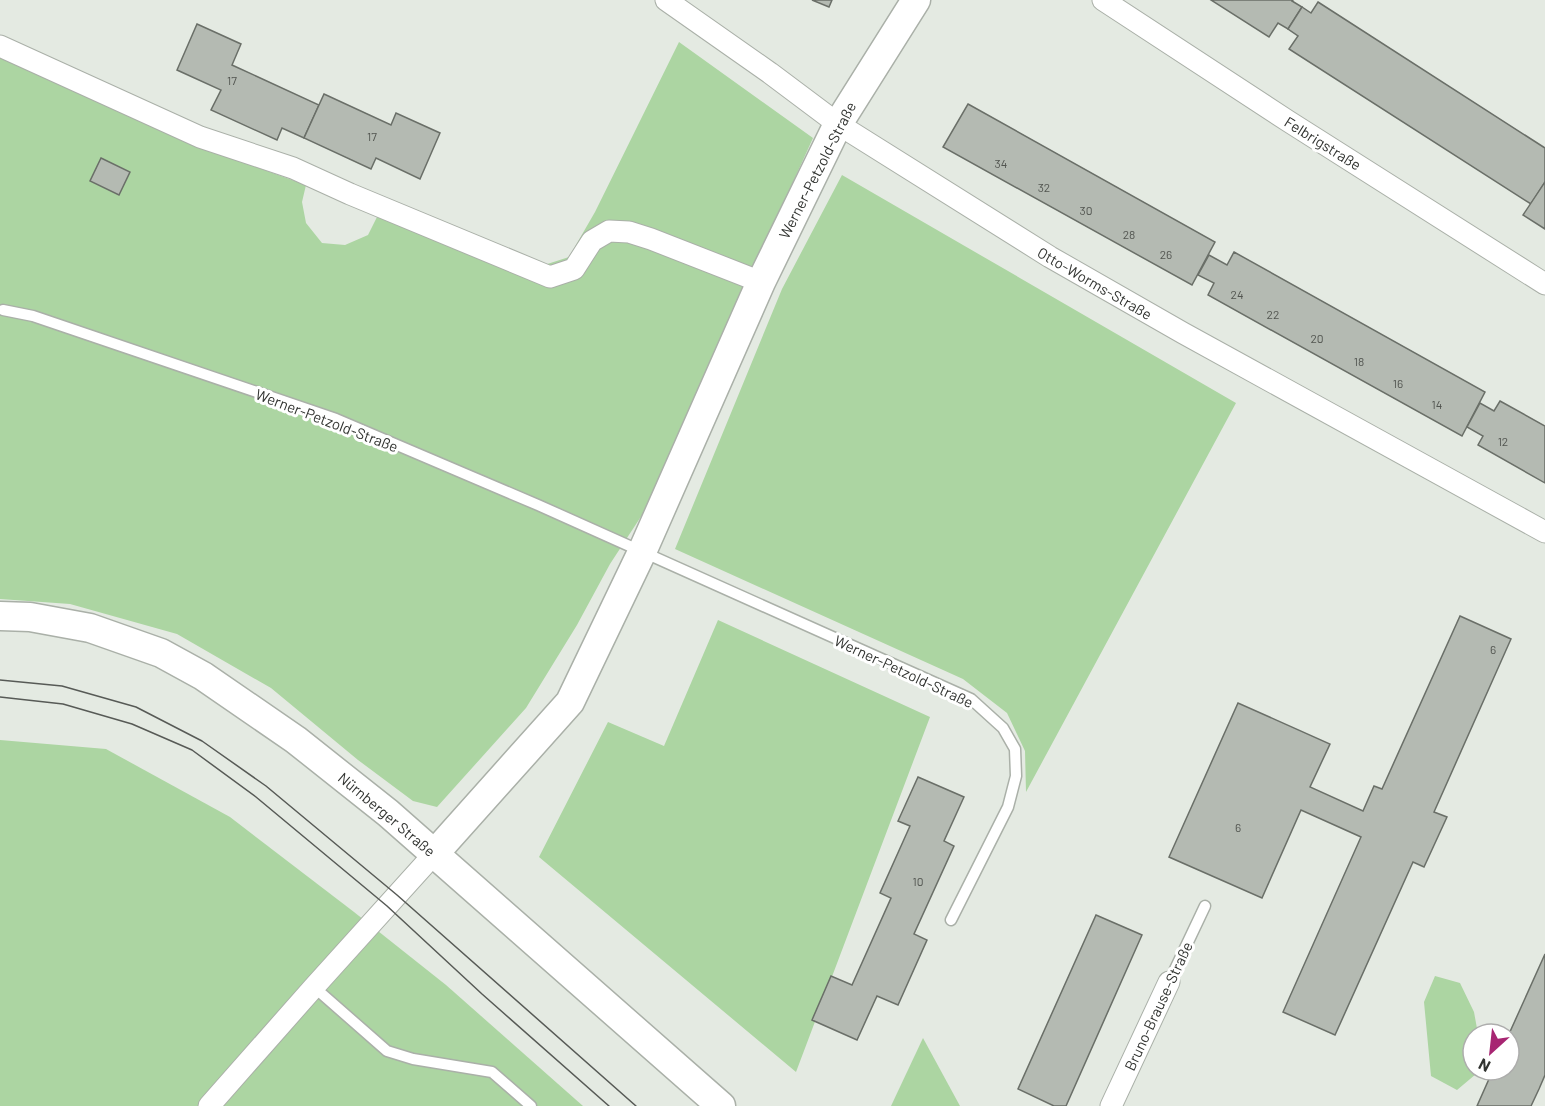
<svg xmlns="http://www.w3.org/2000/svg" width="1545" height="1106" font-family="Barlow,sans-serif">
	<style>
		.green { fill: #acd5a2 }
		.building { fill: #b4bab2; stroke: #6a6f68; stroke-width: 1.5 }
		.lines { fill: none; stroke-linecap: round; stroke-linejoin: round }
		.lane-casing { stroke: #aab0a8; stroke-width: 13 }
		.street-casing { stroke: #aab0a8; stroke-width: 23 }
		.secondary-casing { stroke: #aab0a8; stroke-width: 31 }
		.lane { stroke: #fff; stroke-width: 10 }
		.street { stroke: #fff; stroke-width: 21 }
		.secondary { stroke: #fff; stroke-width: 28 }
		.tram { stroke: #575a56; stroke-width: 1.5 }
		.labels { text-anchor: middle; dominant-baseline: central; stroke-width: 6; stroke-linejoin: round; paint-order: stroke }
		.number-label { font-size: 12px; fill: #525550 }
		.street-label { font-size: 15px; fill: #313330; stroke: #fff }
	</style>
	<rect width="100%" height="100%" fill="#e4eae2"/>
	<g class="green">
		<polygon points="679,42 813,138 642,515 610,564 577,625 526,708 437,807 413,801 358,760 271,688 177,634 70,604 0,599 0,55 198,146 306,185 302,202 306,223 322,243 345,245 368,235 377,217 532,278 538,267 569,257 595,212"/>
		<polygon points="842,175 1236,403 1026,792 1025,751 1007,713 963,679 675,549 782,289"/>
		<polygon points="718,620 930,717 796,1072 539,857 608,722 664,746"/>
		<polygon points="0,740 106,749 230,817 354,912 446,985 583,1106 0,1106"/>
		<polygon points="1435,976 1460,983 1474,1012 1478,1034 1473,1034 1473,1070 1477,1070 1476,1074 1457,1090 1431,1076 1424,1002"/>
		<polygon points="923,1038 960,1106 891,1106"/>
	</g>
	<g class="building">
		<polygon points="812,0 832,0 829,7"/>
		<polygon points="1211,0 1293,0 1292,1 1302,7 1288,29 1278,23 1269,37"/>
		<polygon points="1318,2 1545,148 1545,182 1531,204 1289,49 1298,36 1288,29 1302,7 1311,13"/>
		<polygon points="197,24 241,44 232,65 319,105 304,138 282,128 277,140 211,110 221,90 177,70"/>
		<polygon points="324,94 391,125 396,113 440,133 420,179 376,158 371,169 304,138"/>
		<polygon points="968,104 1215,242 1192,285 943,147"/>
		<polygon points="101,158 130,172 119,195 90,181"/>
		<polygon points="1545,182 1545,229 1523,215"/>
		<polygon points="1234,252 1485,392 1462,436 1208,295 1214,283 1198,275 1209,255 1227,265"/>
		<polygon points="1500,401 1545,426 1545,483 1478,445 1483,436 1467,427 1480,403 1494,411"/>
		<polygon points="1460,616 1511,639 1434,812 1447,817 1424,867 1413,862 1335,1035 1283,1012 1361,837 1301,810 1262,898 1169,857 1238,703 1330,744 1310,787 1363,811 1374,786 1382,789"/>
		<polygon points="918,777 964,797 944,841 954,846 914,934 927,940 898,1005 877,996 857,1040 812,1020 831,976 852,985 891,898 880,893 910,826 898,821"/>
		<polygon points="1096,915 1142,935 1066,1106 1054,1106 1018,1089"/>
		<polygon points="1545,954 1545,1075 1539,1089 1531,1106 1477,1106 1493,1070 1509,1070 1509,1034"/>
	</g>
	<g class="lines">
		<g class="lane-casing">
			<g id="lane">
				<polyline points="3,310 33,316 336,419 538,505 971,699 1003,728 1015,749 1016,776 1008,807 951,920"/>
				<polyline points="1169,982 1205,906"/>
				<polyline points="314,987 387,1051 413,1059 492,1072 531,1106"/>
			</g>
		</g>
		<g class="street-casing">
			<g id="street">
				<polyline points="666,0 770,73 838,124 1050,257 1183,333 1545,532"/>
				<polyline points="1103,0 1288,121 1545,284"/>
				<polyline points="0,46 200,137 293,168 350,194 550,277 574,269 592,241 609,231 629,232 651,239 761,282"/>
				<polyline points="209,1106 314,987 435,853"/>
				<polyline points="1111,1106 1169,982"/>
			</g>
		</g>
		<g class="secondary-casing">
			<g id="secondary">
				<polyline points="0,616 30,617 90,628 161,653 203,676 296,740 388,813 721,1106"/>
				<polyline points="435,853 570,702 642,552 761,282 838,124 916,0"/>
			</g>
		</g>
		<use href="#lane" class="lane"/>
		<use href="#street" class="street"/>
		<use href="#secondary" class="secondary"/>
		<g class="tram">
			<polyline points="0,680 62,686 136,707 202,741 266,786 397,895 636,1106"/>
			<polyline points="0,697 63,704 132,724 192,750 256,797 387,906 482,994 609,1106"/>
		</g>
	</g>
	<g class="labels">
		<g class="number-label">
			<text x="232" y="80">17</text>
			<text x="372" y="136">17</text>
			<text x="1001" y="163">34</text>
			<text x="1044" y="187">32</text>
			<text x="1086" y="210">30</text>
			<text x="1129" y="234">28</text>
			<text x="1166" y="254">26</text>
			<text x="1237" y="294">24</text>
			<text x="1273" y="314">22</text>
			<text x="1317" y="338">20</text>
			<text x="1359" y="361">18</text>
			<text x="1398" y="383">16</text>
			<text x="1437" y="404">14</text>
			<text x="1503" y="441">12</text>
			<text x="1493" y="649">6</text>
			<text x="1238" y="827">6</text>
			<text x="918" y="881">10</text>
		</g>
		<g class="street-label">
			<text transform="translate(1323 143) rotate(32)">Felbrigstraße</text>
			<text transform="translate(817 170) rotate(-63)">Werner-Petzold-Straße</text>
			<text transform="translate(1095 283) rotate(30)">Otto-Worms-Straße</text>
			<text transform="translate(327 420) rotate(21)">Werner-Petzold-Straße</text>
			<text transform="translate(904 671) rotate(25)">Werner-Petzold-Straße</text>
			<text transform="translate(387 814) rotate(40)">Nürnberger Straße</text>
			<text transform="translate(1158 1006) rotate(-65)">Bruno-Brause-Straße</text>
		</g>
	</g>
	<g transform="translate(1491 1052) rotate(207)"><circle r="28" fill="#ffffff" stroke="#adadac" stroke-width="1.5"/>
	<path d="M0-4.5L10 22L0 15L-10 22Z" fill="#a72572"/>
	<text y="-9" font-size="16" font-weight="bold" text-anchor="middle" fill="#313330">N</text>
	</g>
</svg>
